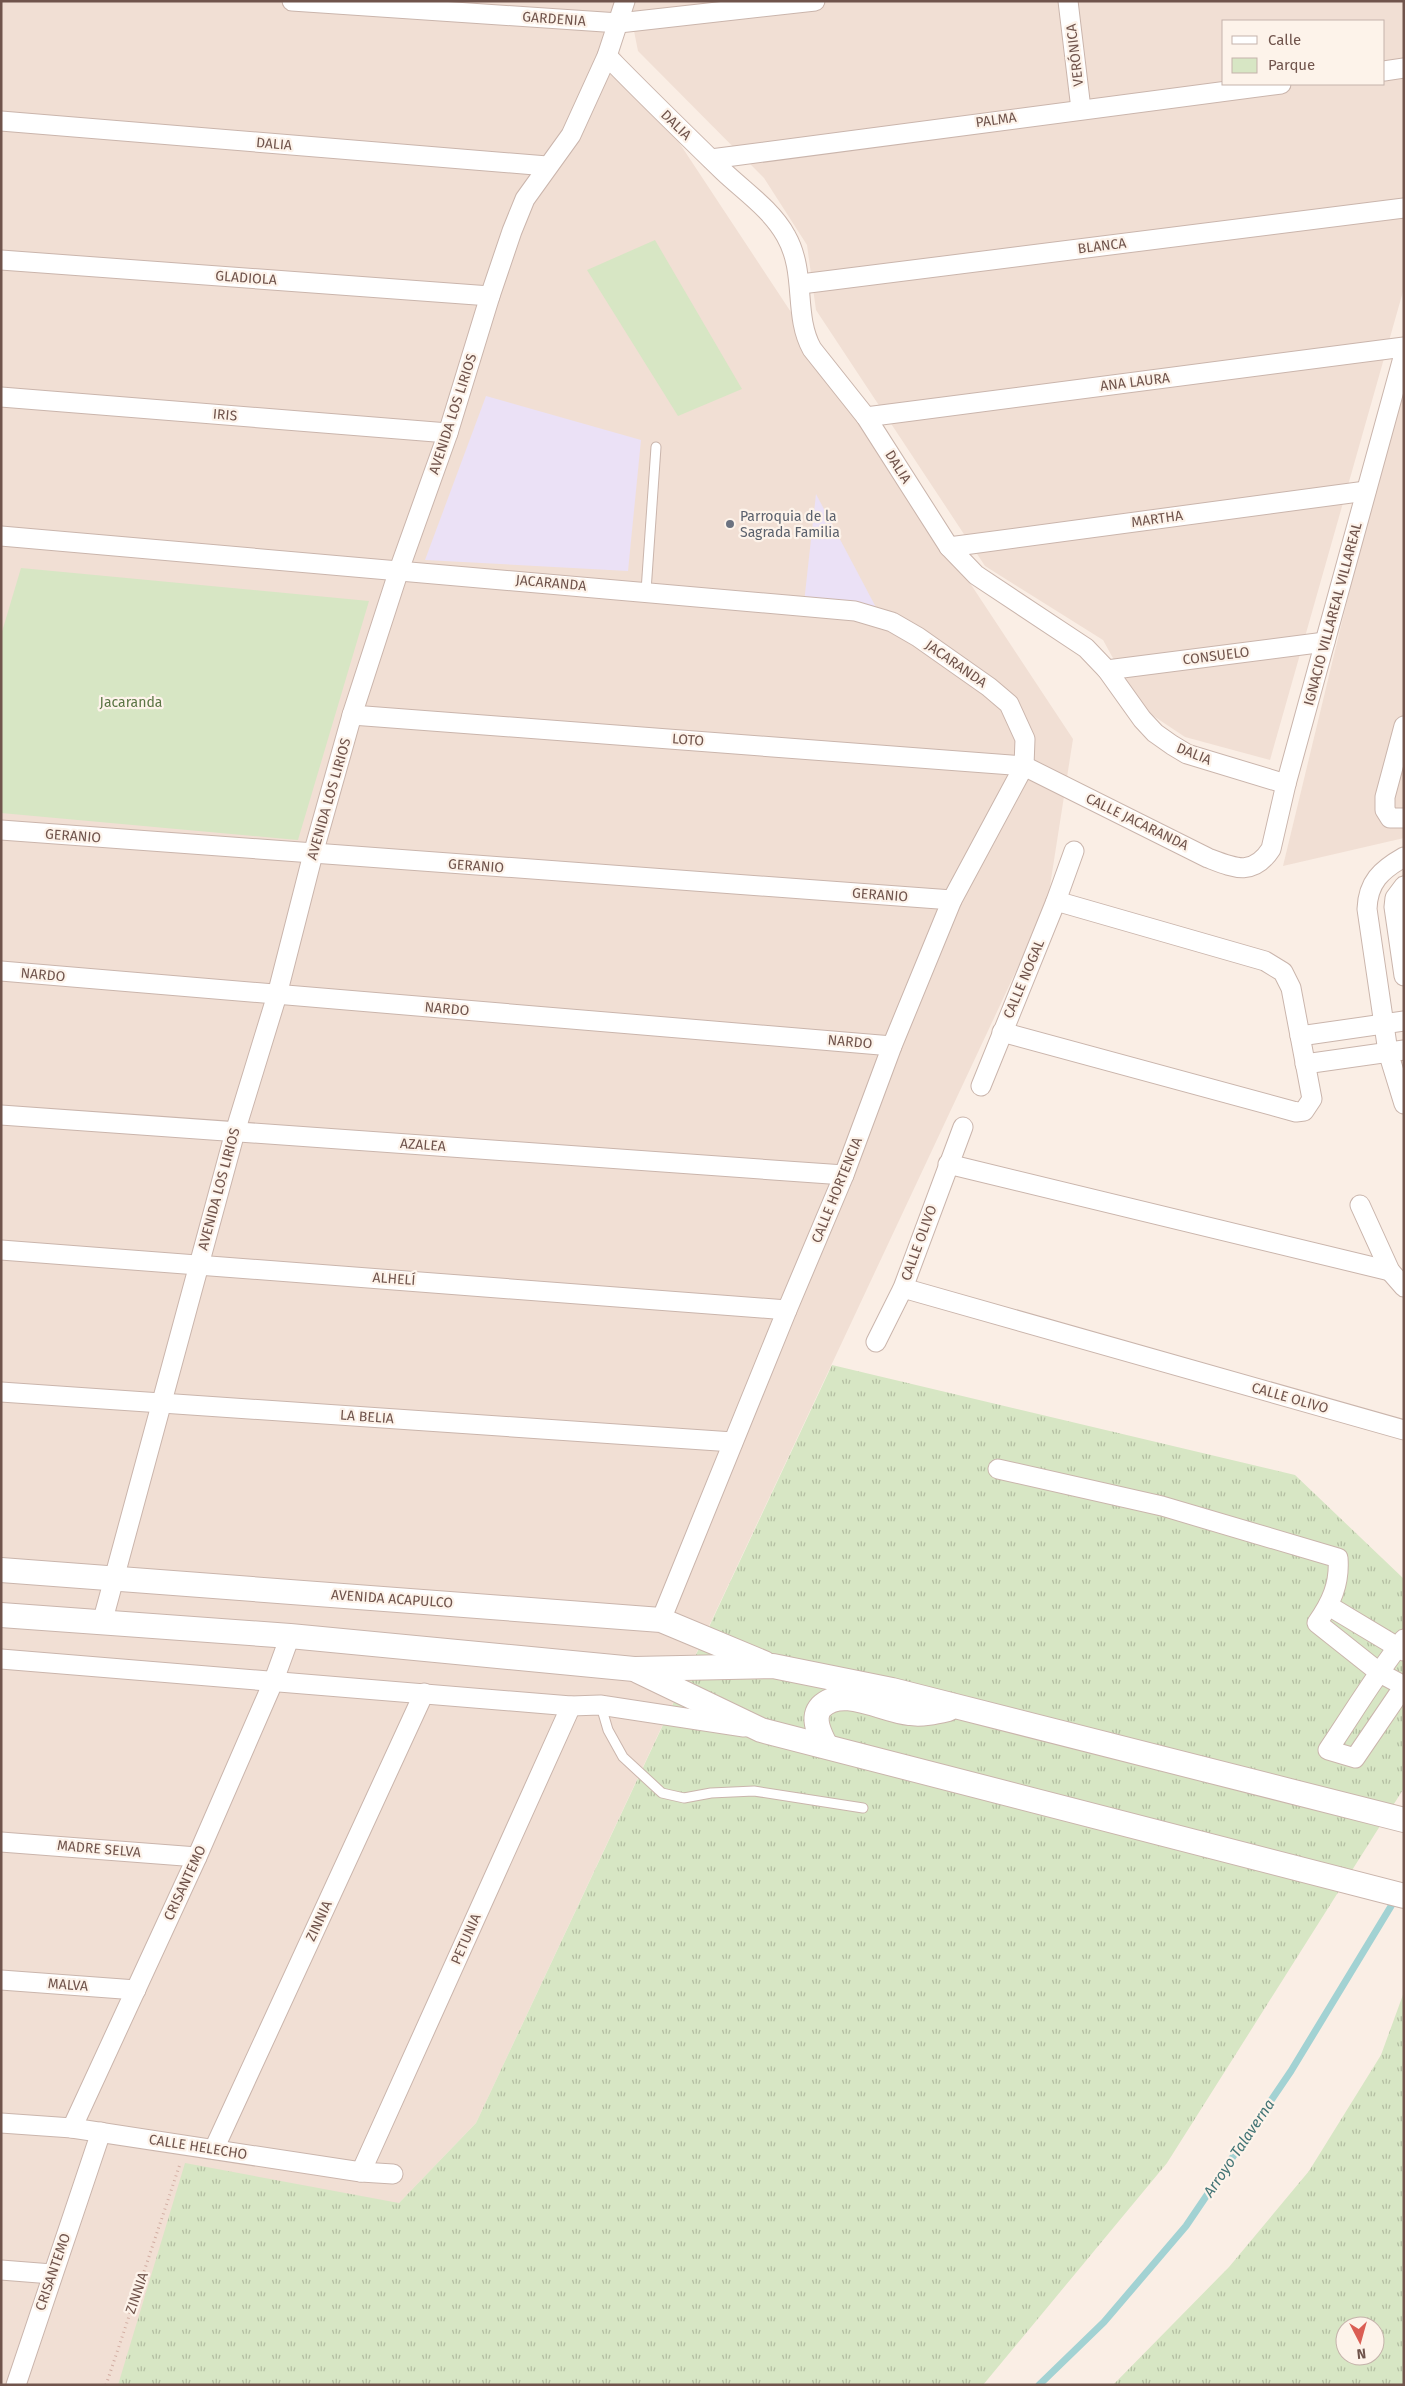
<svg xmlns="http://www.w3.org/2000/svg" width="1405" height="2386" font-family="'Fira Sans',sans-serif">
	<style>
		.residential { fill: #f1dfd4; fill-rule: evenodd }
		.education { fill: #ebe1f6 }
		.grass { fill: url(#grass-tufts); fill-rule: evenodd }
		.green { fill: #d7e6c4 }
		.lines { fill: none; stroke-linecap: round; stroke-linejoin: round }
		.stream { stroke: #a2d2d3; stroke-width: 7 }
		.service-casing { stroke: #cab5ac; stroke-width: 11 }
		.minor-casing { stroke: #cab5ac; stroke-width: 21 }
		.tertiary-casing { stroke: #cab5ac; stroke-width: 26 }
		.path { stroke: #d2ada2; stroke-width: 3; stroke-dasharray: 1 4; stroke-linecap: butt }
		.service { stroke: #fff; stroke-width: 9 }
		.minor { stroke: #fff; stroke-width: 19 }
		.tertiary { stroke: #fff; stroke-width: 24 }
		.worship-dot { fill: #6b7280; stroke: #fdf3ea; stroke-width: 2 }
		.labels { text-anchor: middle; dominant-baseline: central; stroke-width: 4.5; stroke-linejoin: round; paint-order: stroke }
		.street-label { font-size: 14px; fill: #70544c; stroke: #fdf3ea }
		.worship-label { font-size: 14px; fill: #5b616d; stroke: #fdf3ea; text-anchor: start }
		.park-label { font-size: 14px; fill: #5b7545; stroke: #fdf3ea }
		.water-label { font-size: 15px; font-style: italic; fill: #427475; stroke: #fdf3ea }
	</style>
	<defs>
		<pattern id="grass-tufts" width="24" height="20" patternUnits="userSpaceOnUse" patternTransform="scale(1.25)"><rect width="24" height="20" fill="#d7e6c4"/><path d="M3 7l-1-3M5 7V3M7 7l1-3M15 17l-1-3M17 17v-4M19 17l1-3" fill="none" stroke="#b3bda1"/></pattern>
	</defs>
	<rect width="100%" height="100%" fill="#faeee5"/>
	<g class="residential">
		<polygon points="1,1 617,1 608,35 1073,739 1047,905 476,2123 224,2385 1,2385"/>
		<path d="M633 1H1404V288L1270 760 1185 737 1140 707 1103 640 985 566 816 310 807 245 764 178 638 51 630 11ZM1224 21H1384V84H1224Z"/>
		<polygon points="1404,365 1404,838 1283,866"/>
	</g>
	<g class="education">
		<polygon points="486,396 641,440 628,571 425,560"/>
		<polygon points="816,494 879,613 804,603"/>
	</g>
	<g class="grass">
		<polygon points="832,1365 1295,1475 1404,1579 1404,1788 1167,2163 983,2385 118,2385 185,2163 399,2203 476,2123"/>
		<path d="M1404 1992V2385H1113L1229 2267 1309 2171 1381 2055ZM1345 2326H1375V2356H1345Z"/>
	</g>
	<g class="green">
		<polygon points="655,240 742,389 678,416 587,270"/>
		<polygon points="21,568 369,601 298,840 1,813 1,635"/>
	</g>
	<g class="lines">
		<polyline class="stream" points="1039,2385 1104,2322 1186,2226 1291,2071 1396,1898"/>
		<g class="service-casing">
			<g id="service">
				<polyline points="646,591 656,447"/>
				<polyline points="601,1706 608,1730 623,1757 662,1793 684,1798 711,1793 754,1791 863,1808"/>
			</g>
		</g>
		<g class="minor-casing">
			<g id="minor">
				<polyline points="292,1 619,23 815,1"/>
				<polyline points="1068,1 1081,109"/>
				<path d="M607 56C645 95 684 133 723 171 744 191 772 210 786 236 807 273 793 315 812 349L866 417 949 547 976 575 1086 648 1107 670 1142 719 1155 733 1172 745 1187 754 1286 784"/>
				<polyline points="1384,71 1404,68"/>
				<polyline points="1,121 547,166"/>
				<polyline points="711,159 1281,84"/>
				<polyline points="1,260 490,296"/>
				<polyline points="801,284 1404,208"/>
				<polyline points="1,397 448,433"/>
				<polyline points="866,417 1404,347"/>
				<polyline points="1,536 855,611 892,622 918,637 989,687 1009,704 1025,739 1024,766 952,900 892,1046 844,1175 787,1310 661,1620"/>
				<polyline points="949,547 1366,491"/>
				<polyline points="1107,670 1325,642"/>
				<path d="M352 715 1024 766 1208 858C1234 868 1253 877 1271 849L1286 784 1404 354"/>
				<polyline points="1404,726 1385,797 1385,810 1390,818 1404,818"/>
				<polyline points="1,830 952,900"/>
				<path d="M1404 857C1381 870 1368 882 1367 909L1388 1052 1404 1104"/>
				<polyline points="1404,886 1395,898 1394,907 1404,976"/>
				<polyline points="1,971 892,1046"/>
				<polyline points="1002,1032 1296,1112 1304,1111 1312,1099 1291,988 1283,972 1265,961 1056,901"/>
				<polyline points="1300,1036 1404,1021"/>
				<polyline points="1305,1064 1404,1050"/>
				<polyline points="981,1086 1056,901 1074,851"/>
				<polyline points="1,1115 844,1175"/>
				<polyline points="948,1164 1390,1271"/>
				<polyline points="1360,1205 1390,1271 1404,1287"/>
				<polyline points="1,1250 787,1310"/>
				<polyline points="903,1288 1404,1430"/>
				<polyline points="876,1342 903,1288 963,1127"/>
				<polyline points="1,1392 733,1442"/>
				<path d="M998 1469 1162 1506 1338 1558C1340 1584 1331 1603 1317 1623L1380 1673 1404 1686 1355 1758 1328 1750C1353 1713 1376 1674 1404 1639"/>
				<polyline points="1329,1606 1404,1651"/>
				<polyline points="102,1623 235,1132 277,995 313,854 352,715 399,570 448,433 490,296 512,231 525,199 571,135 607,56 625,1"/>
				<polyline points="1,1659 571,1706 600,1705 744,1727"/>
				<polyline points="1,1842 197,1857"/>
				<polyline points="1,1980 136,1990"/>
				<polyline points="1,2123 72,2128 361,2172 393,2174"/>
				<polyline points="72,2128 197,1857 274,1680 290,1636"/>
				<polyline points="214,2149 424,1693"/>
				<polyline points="361,2172 571,1706"/>
				<polyline points="1,2270 52,2274"/>
				<polyline points="16,2385 101,2132"/>
			</g>
		</g>
		<g class="tertiary-casing">
			<g id="tertiary">
				<polyline points="1,1570 661,1620 764,1663"/>
				<polyline points="1,1615 290,1636 634,1669 773,1666 892,1690 1404,1820"/>
				<polyline points="638,1671 761,1730 1404,1896"/>
				<path d="M826 1746C820 1735 811 1718 821 1707 843 1685 883 1711 909 1713 922 1715 935 1712 948 1709"/>
			</g>
		</g>
		<polyline class="path" points="106,2385 180,2164"/>
		<use href="#service" class="service"/>
		<use href="#minor" class="minor"/>
		<use href="#tertiary" class="tertiary"/>
	</g>
	<circle class="worship-dot" cx="730" cy="524" r="5"/>
	<g class="labels">
		<g class="street-label">
			<text transform="translate(554 19) rotate(4)">GARDENIA</text>
			<text transform="translate(1075 55) rotate(-97)">VERÓNICA</text>
			<text transform="translate(996 120) rotate(-8)">PALMA</text>
			<text transform="translate(676 125) rotate(44)">DALIA</text>
			<text transform="translate(274 144) rotate(5)">DALIA</text>
			<text transform="translate(1102 246) rotate(-7)">BLANCA</text>
			<text transform="translate(246 278) rotate(4)">GLADIOLA</text>
			<text transform="translate(1135 382) rotate(-7)">ANA LAURA</text>
			<text transform="translate(453 414) rotate(-72)">AVENIDA LOS LIRIOS</text>
			<text transform="translate(225 415) rotate(5)">IRIS</text>
			<text transform="translate(898 467) rotate(58)">DALIA</text>
			<text transform="translate(1157 519) rotate(-8)">MARTHA</text>
			<text transform="translate(551 583) rotate(5)">JACARANDA</text>
			<text transform="translate(1333 614) rotate(-75)">IGNACIO VILLAREAL VILLAREAL</text>
			<text transform="translate(1216 656) rotate(-7)">CONSUELO</text>
			<text transform="translate(956 664) rotate(35)">JACARANDA</text>
			<text transform="translate(688 740) rotate(4)">LOTO</text>
			<text transform="translate(1194 754) rotate(22)">DALIA</text>
			<text transform="translate(329 799) rotate(-74)">AVENIDA LOS LIRIOS</text>
			<text transform="translate(1137 822) rotate(26)">CALLE JACARANDA</text>
			<text transform="translate(73 836) rotate(4)">GERANIO</text>
			<text transform="translate(476 866) rotate(4)">GERANIO</text>
			<text transform="translate(880 895) rotate(4)">GERANIO</text>
			<text transform="translate(43 975) rotate(5)">NARDO</text>
			<text transform="translate(1024 979) rotate(-67)">CALLE NOGAL</text>
			<text transform="translate(447 1009) rotate(5)">NARDO</text>
			<text transform="translate(850 1042) rotate(5)">NARDO</text>
			<text transform="translate(423 1145) rotate(4)">AZALEA</text>
			<text transform="translate(219 1189) rotate(-75)">AVENIDA LOS LIRIOS</text>
			<text transform="translate(837 1190) rotate(-68)">CALLE HORTENCIA</text>
			<text transform="translate(919 1243) rotate(-70)">CALLE OLIVO</text>
			<text transform="translate(394 1279) rotate(4)">ALHELÍ</text>
			<text transform="translate(1290 1398) rotate(16)">CALLE OLIVO</text>
			<text transform="translate(367 1417) rotate(4)">LA BELIA</text>
			<text transform="translate(392 1599) rotate(4)">AVENIDA ACAPULCO</text>
			<text transform="translate(99 1849) rotate(5)">MADRE SELVA</text>
			<text transform="translate(185 1883) rotate(-65)">CRISANTEMO</text>
			<text transform="translate(319 1921) rotate(-65)">ZINNIA</text>
			<text transform="translate(466 1939) rotate(-66)">PETUNIA</text>
			<text transform="translate(68 1985) rotate(4)">MALVA</text>
			<text transform="translate(198 2147) rotate(9)">CALLE HELECHO</text>
			<text transform="translate(53 2272) rotate(-71)">CRISANTEMO</text>
			<text transform="translate(137 2293) rotate(-71)">ZINNIA</text>
		</g>
		<g class="worship-label">
			<text x="740" y="516">Parroquia de la<tspan x="740" dy="16">Sagrada Familia</tspan></text>
		</g>
		<g class="park-label">
			<text x="131" y="702">Jacaranda</text>
		</g>
		<g class="water-label">
			<text transform="translate(1239 2148) rotate(-56)">Arroyo Talaverna</text>
		</g>
	</g>
	<rect width="1405" height="2386" fill="none" stroke="#70544c" stroke-width="5"/>
	<rect x="1222" y="20" width="162" height="65" fill="#fdf3ea" stroke="#c5b3ab"/>
	<rect x="1232" y="36" width="25" height="8" fill="#ffffff" stroke="#c5b3ab"/>
	<text x="1268" y="45" font-size="15" fill="#70544c">Calle</text>
	<rect x="1232" y="58" width="25" height="15" fill="#d7e6c4" stroke="#c5b3ab"/>
	<text x="1268" y="70" font-size="15" fill="#70544c">Parque</text>
	<g transform="translate(1360 2341) rotate(174)"><circle r="24" fill="#fdf3ea" stroke="#c5b3ab"/>
	<path d="M0-4L9 19L0 12L-9 19Z" fill="#da5e54"/>
	<text y="-8" font-size="14" font-weight="bold" text-anchor="middle" fill="#70544c">N</text>
	</g>
</svg>
